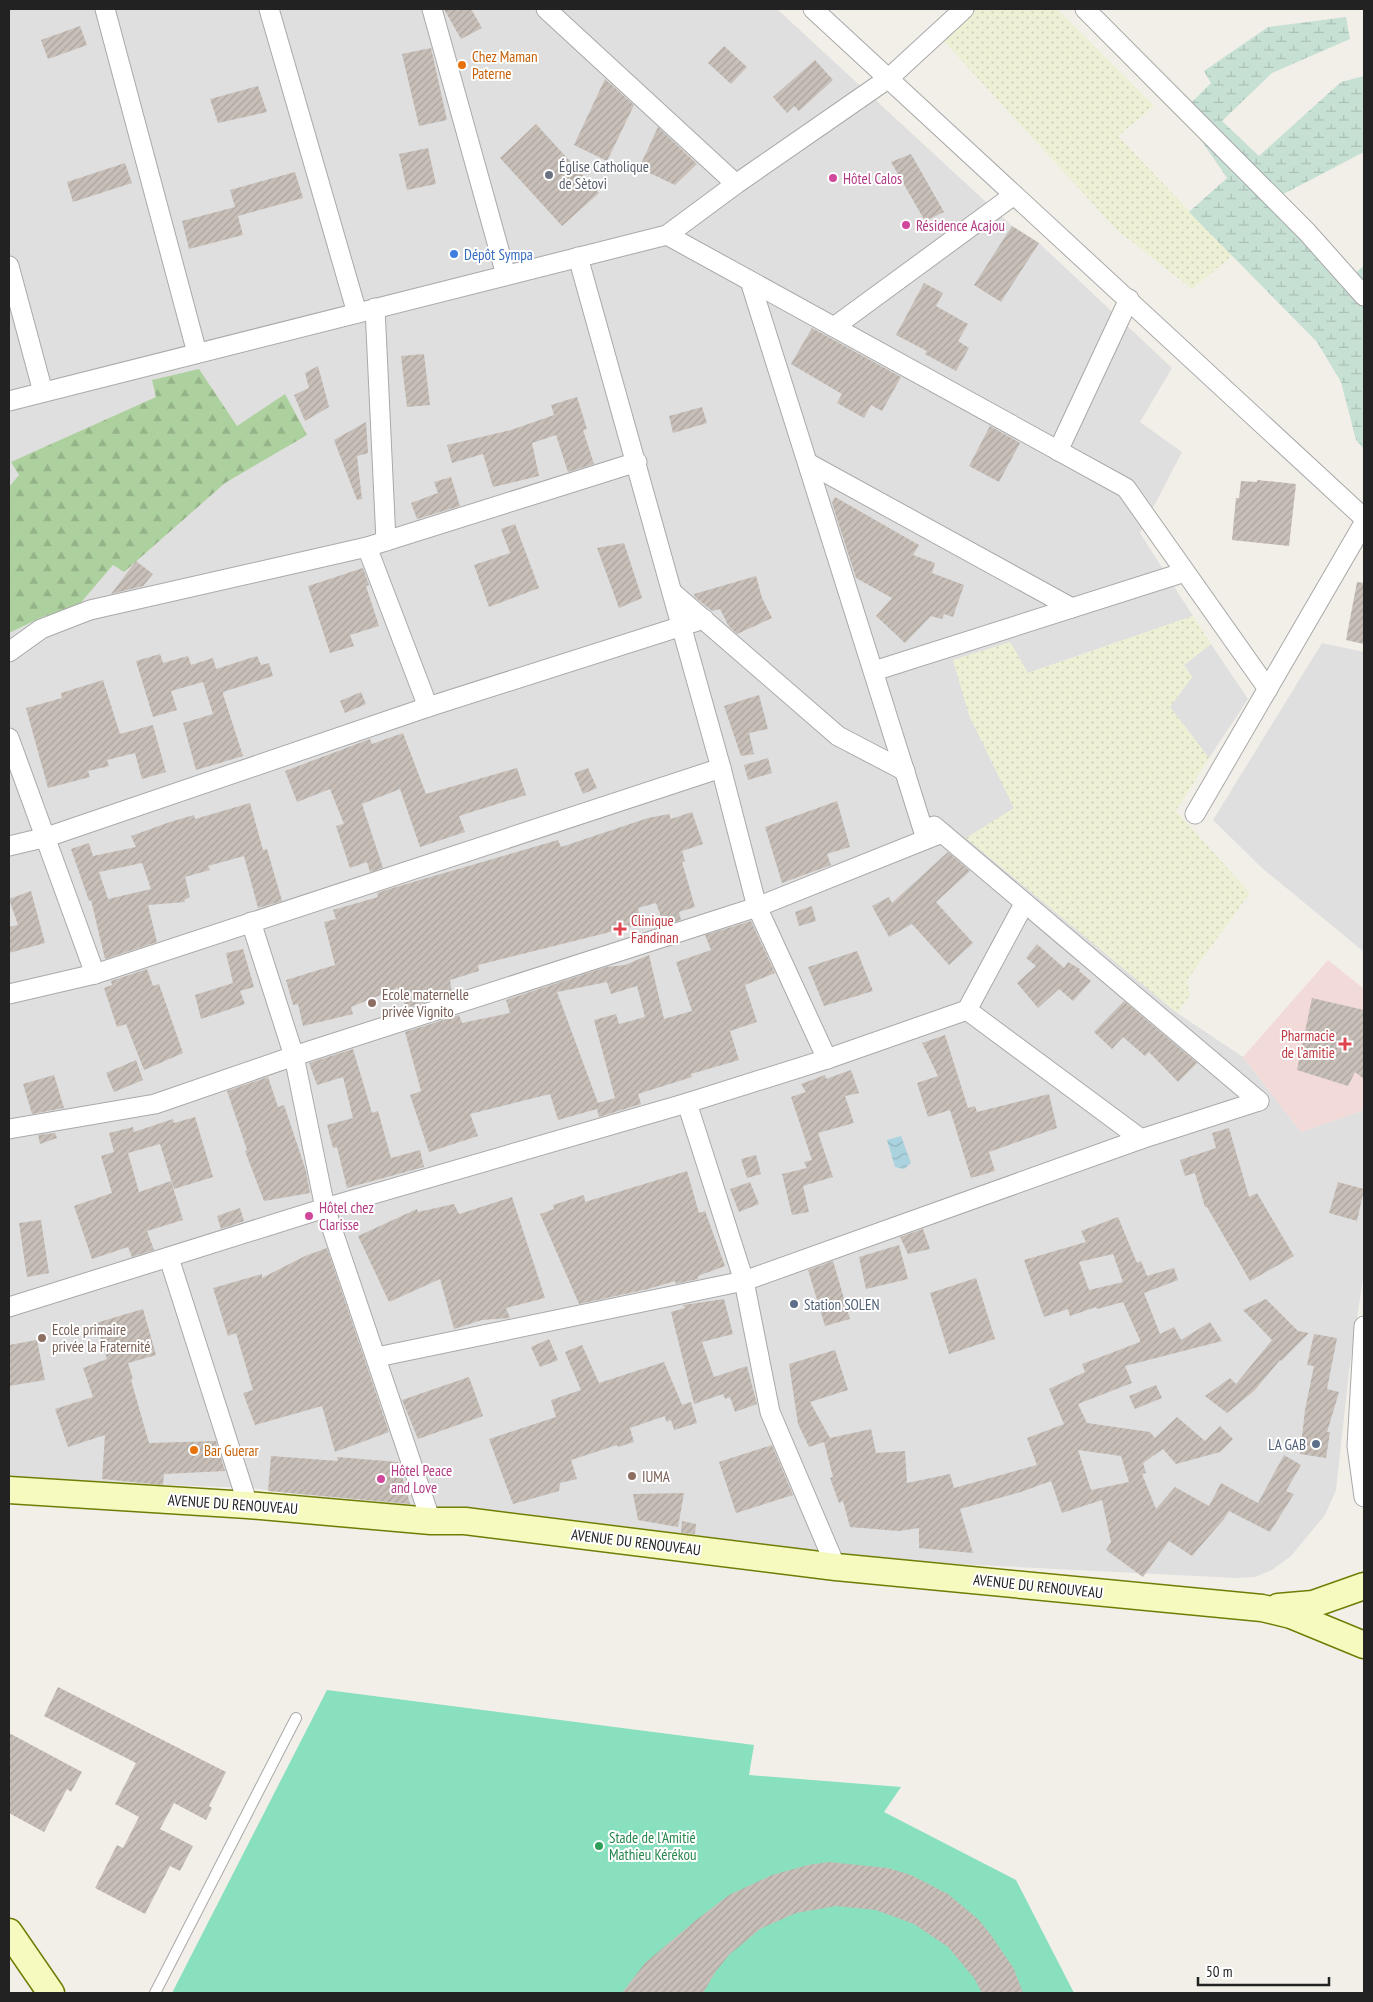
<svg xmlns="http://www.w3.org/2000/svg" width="1373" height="2002" font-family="'PT Sans Narrow',sans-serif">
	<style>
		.residential { fill: #e0dfdf }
		.commercial { fill: #f2dad9 }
		.farmland { fill: url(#farmland-dots) }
		.forest { fill: url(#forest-firs) }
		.wetland { fill: url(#wetland-marsh) }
		.pitch { fill: #88e0be }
		.water { fill: url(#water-waves) }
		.building { fill: url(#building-hatch); fill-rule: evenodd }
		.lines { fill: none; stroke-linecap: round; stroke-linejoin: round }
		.lane-casing { stroke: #a9a9a9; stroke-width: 12 }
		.street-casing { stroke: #a9a9a9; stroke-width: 21 }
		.secondary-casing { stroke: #707d05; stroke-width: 29 }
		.lane { stroke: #fff; stroke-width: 10 }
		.street { stroke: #fff; stroke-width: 19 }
		.secondary { stroke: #f7fabf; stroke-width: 26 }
		.food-dot { fill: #e8710a; stroke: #fff; stroke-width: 2 }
		.worship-dot { fill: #6b7280; stroke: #fff; stroke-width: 2 }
		.hotel-dot { fill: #d1479c; stroke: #fff; stroke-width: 2 }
		.shop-dot { fill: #3f7fe0; stroke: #fff; stroke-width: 2 }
		.health-dot { fill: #e0444e; stroke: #fff; stroke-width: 2 }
		.education-dot { fill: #8d6e63; stroke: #fff; stroke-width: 2 }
		.service-dot { fill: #5c6f8a; stroke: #fff; stroke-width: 2 }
		.leisure-dot { fill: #2e9e5b; stroke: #fff; stroke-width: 2 }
		.labels { text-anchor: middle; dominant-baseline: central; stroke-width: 4; stroke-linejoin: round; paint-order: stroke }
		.food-label { font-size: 15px; fill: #c56008; stroke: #fff; text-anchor: start }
		.worship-label { font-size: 15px; fill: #5b616d; stroke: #fff; text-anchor: start }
		.hotel-label { font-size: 15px; fill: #b23c85; stroke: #fff; text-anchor: start }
		.shop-label { font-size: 15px; fill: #366cbe; stroke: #fff; text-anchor: start }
		.health-label { font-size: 15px; fill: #be3a42; stroke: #fff; text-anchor: start }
		.education-label { font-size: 15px; fill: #785e54; stroke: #fff; text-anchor: start }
		.service-label { font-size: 15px; fill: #4e5e75; stroke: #fff; text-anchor: start }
		.street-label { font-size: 15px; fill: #222; stroke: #fff }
		.leisure-label { font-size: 15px; fill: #27864d; stroke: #fff; text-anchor: start }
	</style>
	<defs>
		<pattern id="farmland-dots" width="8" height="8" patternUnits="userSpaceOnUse" patternTransform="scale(1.25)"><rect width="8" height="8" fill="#eef0d5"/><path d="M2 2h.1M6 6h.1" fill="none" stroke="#ccceb7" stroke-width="1.8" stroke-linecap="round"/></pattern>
		<pattern id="forest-firs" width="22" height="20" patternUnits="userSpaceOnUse" patternTransform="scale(1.25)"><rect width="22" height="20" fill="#add19e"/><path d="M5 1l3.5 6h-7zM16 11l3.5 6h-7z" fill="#95b388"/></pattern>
		<pattern id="wetland-marsh" width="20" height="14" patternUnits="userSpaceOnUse" patternTransform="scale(1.25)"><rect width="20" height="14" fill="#c6e0d4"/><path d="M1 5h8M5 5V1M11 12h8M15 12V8" fill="none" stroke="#aac0b6"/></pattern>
		<pattern id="water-waves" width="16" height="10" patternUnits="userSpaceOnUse" patternTransform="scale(1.25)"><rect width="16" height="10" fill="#aad3df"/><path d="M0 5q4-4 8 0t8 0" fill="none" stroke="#92b5bf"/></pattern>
		<pattern id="building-hatch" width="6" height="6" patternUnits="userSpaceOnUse" patternTransform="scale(1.25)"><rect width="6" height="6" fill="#c7bfb8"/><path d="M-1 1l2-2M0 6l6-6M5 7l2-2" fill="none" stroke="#aba49e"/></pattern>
	</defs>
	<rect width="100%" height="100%" fill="#f2efe9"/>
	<g class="residential">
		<polygon points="9,9 777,9 1012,226 1039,243 1172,368 1140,422 1182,452 1140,533 1193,616 1028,673 969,715 1015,808 1177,1013 1243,1057 1301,1132 1364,1110 1364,1271 1349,1372 1336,1490 1325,1515 1291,1556 1272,1570 1255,1577 1236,1578 720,1552 250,1488 9,1479"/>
		<polygon points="1322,643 1364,652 1364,952 1262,868 1213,820"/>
		<polygon points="1211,644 1248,699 1209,758 1170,707 1192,677 1184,665"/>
	</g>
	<polygon class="commercial" points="1328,960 1364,989 1364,1110 1301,1132 1243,1057"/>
	<g class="farmland">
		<polygon points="969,9 1057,9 1154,106 1118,136 1232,256 1192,289 1117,230 942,39"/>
		<polygon points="1193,616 1211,644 1184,665 1192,677 1170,707 1209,758 1176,811 1250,893 1187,980 1190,995 1177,1013 966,838 1014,808 969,715 953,660 1010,642 1028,673"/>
	</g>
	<polygon class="forest" points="199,369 237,426 285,394 307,435 225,483 124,572 113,565 78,606 42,617 9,633 9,487 19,475 11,462 156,397 152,380"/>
	<polygon class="wetland" points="1346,17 1350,39 1272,73 1222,121 1259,156 1341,82 1364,76 1364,152 1270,201 1349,278 1364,266 1364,449 1356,440 1341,382 1317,342 1189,212 1227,178 1182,112 1211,83 1204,71 1268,27"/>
	<polygon class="pitch" points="327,1690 754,1745 749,1775 901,1787 884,1812 1016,1880 1074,1993 172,1993"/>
	<polygon class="water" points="901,1136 911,1163 904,1169 895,1167 887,1140"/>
	<g class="building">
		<polygon points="444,9 471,9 482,28 461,39"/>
		<polygon points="80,26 87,45 48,59 41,40"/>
		<polygon points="724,46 747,67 731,84 708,63"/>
		<polygon points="431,48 447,120 419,126 402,54"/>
		<polygon points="815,60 833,80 799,111 794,106 787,113 773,97"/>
		<polygon points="605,79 634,105 607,161 574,145"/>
		<polygon points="258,86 267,112 218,123 210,99"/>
		<polygon points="536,124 599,193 562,226 500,158"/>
		<polygon points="658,127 697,164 675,185 639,168"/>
		<polygon points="428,148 436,184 407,190 399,154"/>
		<polygon points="911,154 944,212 925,221 891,162"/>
		<polygon points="125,163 132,183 73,202 67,182"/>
		<polygon points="295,172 303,198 238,216 243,235 189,249 182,221 235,207 230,190"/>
		<polygon points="1012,226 1039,243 1001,302 974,285"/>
		<polygon points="924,283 943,293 936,306 968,324 958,341 969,348 956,371 925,354 927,351 896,335"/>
		<polygon points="812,328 901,377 882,411 871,405 864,418 837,403 842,394 791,364"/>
		<polygon points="424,354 430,405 407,407 401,356"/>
		<polygon points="318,366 329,407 305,421 294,395 309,388 305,373"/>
		<polygon points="577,397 587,429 583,430 594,464 568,472 556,435 532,443 539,476 493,487 483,454 452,463 447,445 511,430 554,415 551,405"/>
		<polygon points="702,407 707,423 673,433 669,416"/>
		<polygon points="366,422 368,453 357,456 362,499 357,500 334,440"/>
		<polygon points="990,426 1020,443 999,482 969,466"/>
		<polygon points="451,477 460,506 417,519 411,503 438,493 434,482"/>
		<polygon points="1257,480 1296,484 1289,546 1232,540 1236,498 1239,498 1241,481 1257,482"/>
		<polygon points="835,497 919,545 913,555 935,563 932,573 964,585 953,617 944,614 942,619 931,616 905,643 876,616 892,598 856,578 832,503"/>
		<polygon points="515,524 539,588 489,607 474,565 510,553 501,529"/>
		<polygon points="624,543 642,598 619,608 597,548"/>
		<polygon points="136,561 153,574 143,586 111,594"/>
		<polygon points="363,568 369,585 366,586 379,626 350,635 354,646 330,653 308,586"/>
		<polygon points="756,576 762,598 772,618 737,634 728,625 720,609 712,611 695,597 694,594"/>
		<polygon points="1357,582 1364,583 1364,644 1346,640"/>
		<polygon points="160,654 163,663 188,656 191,665 213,658 216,669 257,656 261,665 269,663 273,676 223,692 223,694 243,756 196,770 183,723 213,714 203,682 171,691 177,710 153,717 136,661"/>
		<polygon points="103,680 120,734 153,725 166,772 142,779 135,753 107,760 109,766 88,771 90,777 48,788 26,708 62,698 61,693"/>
		<polygon points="361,692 366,704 345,713 340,701"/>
		<polygon points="759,695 768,729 749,733 754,754 741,756 724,706"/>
		<polygon points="403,733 426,794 517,768 526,795 459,816 465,832 420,847 400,789 362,804 383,868 370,872 367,862 350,868 336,826 344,824 330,789 297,802 285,771 370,739 372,744"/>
		<polygon points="768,758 772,773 748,780 744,765"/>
		<polygon points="588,768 597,788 583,794 574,773"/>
		<polygon points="837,801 850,847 827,854 831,865 782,883 765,827"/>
		<path d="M250 803 263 850 267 849 282 901 258 908 244 856 208 866 210 870 185 877 190 897 184 900 185 902 148 905 157 942 105 959 91 900 89 901 71 849 89 843 93 856 136 847 131 836 170 822 194 815 195 819ZM142 863 151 889 108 899 99 872Z"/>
		<polygon points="692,812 703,844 682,851 685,861 682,862 695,907 679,912 681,920 664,925 656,903 638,908 642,924 478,965 479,971 450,980 452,993 406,1008 398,988 351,1007 353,1014 303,1026 298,1004 293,1005 286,980 335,965 324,922 336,919 333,910 378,897 377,893 389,889 558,840 561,847 648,818 669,814 671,819"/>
		<polygon points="948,852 970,871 936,902 973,943 949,965 912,924 889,937 872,906 889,897 892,903"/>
		<polygon points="31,891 45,943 9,953 9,927 18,925 9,899"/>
		<polygon points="812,906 816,921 799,926 795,912"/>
		<path d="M751 921 775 973 745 985 757 1022 730 1031 739 1060 691 1074 692 1077 638 1094 641 1104 599 1117 597 1109 558 1120 550 1094 470 1114 478 1136 429 1152 410 1095 421 1091 405 1032 459 1015 462 1023 510 1013 506 1000 606 967 625 965 649 955 664 1019 692 1011 676 962 711 950 705 935ZM607 982 611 994 637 986 645 1017 619 1024 616 1014 594 1020 615 1098 598 1103 557 992Z"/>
		<polygon points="1037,944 1064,968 1068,962 1080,969 1079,971 1091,981 1073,1001 1059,989 1038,1008 1017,983 1036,966 1026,958"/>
		<polygon points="243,949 254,987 240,991 245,1004 201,1019 195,995 233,983 226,953"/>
		<polygon points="857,951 873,991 824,1006 808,967"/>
		<polygon points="147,969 153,986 159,984 183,1053 144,1070 126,1024 117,1027 104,988 112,985 111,981"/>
		<polygon points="1312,998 1364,1010 1364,1079 1355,1072 1348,1086 1297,1070"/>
		<polygon points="1124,1001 1197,1063 1178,1082 1149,1052 1145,1056 1123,1037 1112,1049 1094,1032"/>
		<polygon points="945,1035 968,1108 975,1106 977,1112 1049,1094 1057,1128 989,1152 995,1171 971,1178 950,1110 928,1117 917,1083 938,1076 922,1043"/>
		<polygon points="353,1049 372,1113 378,1111 391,1158 420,1150 424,1167 347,1188 337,1147 333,1148 327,1125 353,1118 343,1077 317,1085 309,1063"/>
		<polygon points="136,1060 143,1080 114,1092 106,1073"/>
		<polygon points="851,1070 859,1093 845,1096 854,1123 818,1133 833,1177 803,1186 809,1212 792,1215 782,1174 807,1168 804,1162 812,1160 791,1097 806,1092 801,1084 825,1075 826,1079"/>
		<polygon points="54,1075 64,1108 32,1114 23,1084"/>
		<polygon points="268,1077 278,1107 284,1105 306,1171 310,1193 264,1201 245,1151 247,1150 227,1091"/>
		<polygon points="195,1117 213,1177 174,1189 160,1144 128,1153 139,1192 171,1181 183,1220 147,1231 154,1250 132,1257 128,1247 92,1259 74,1206 112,1193 101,1156 114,1152 109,1133 133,1127 134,1132 173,1119 174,1123"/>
		<polygon points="1229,1128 1249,1197 1257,1193 1294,1256 1250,1281 1207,1207 1205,1207 1195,1173 1185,1176 1180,1160 1216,1148 1212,1133"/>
		<polygon points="55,1133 57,1138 40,1144 38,1135"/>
		<polygon points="756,1155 761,1174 747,1178 741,1159"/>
		<polygon points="687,1171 699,1213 705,1211 725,1266 698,1276 698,1279 676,1284 675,1281 648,1289 579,1304 540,1214 554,1209 553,1205 584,1195 585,1202"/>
		<polygon points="750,1182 759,1204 739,1212 730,1189"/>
		<polygon points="1338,1182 1364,1189 1357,1221 1329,1213"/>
		<polygon points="512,1197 545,1298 506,1308 510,1318 482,1320 454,1329 440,1279 389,1302 358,1236 417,1209 418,1212 454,1204 459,1214"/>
		<polygon points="240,1208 244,1221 221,1229 217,1216"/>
		<path d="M1118 1217 1137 1263 1141 1261 1147 1276 1174 1268 1178 1280 1144 1293 1160 1334 1174 1327 1181 1340 1210 1322 1222 1341 1125 1366 1132 1383 1078 1404 1087 1423 1150 1432 1155 1438 1177 1417 1205 1441 1220 1426 1233 1439 1220 1452 1176 1464 1163 1449 1143 1463 1146 1473 1142 1474 1156 1509 1175 1487 1209 1506 1221 1483 1258 1503 1284 1455 1301 1465 1286 1491 1294 1494 1270 1532 1229 1511 1224 1519 1192 1556 1169 1541 1143 1577 1106 1550 1111 1542 1102 1500 1062 1513 1051 1481 1021 1492 960 1509 973 1553 919 1548V1528L899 1531 850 1527 843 1501 839 1503 830 1478 833 1477 824 1442 809 1447 798 1424 789 1364 835 1350 848 1390 810 1402 830 1438 871 1429 876 1453 905 1451 907 1483 950 1474 954 1488 1037 1465 1027 1438 1064 1424 1049 1389 1085 1372 1082 1364 1140 1342V1340L1123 1302 1097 1309 1096 1307 1070 1316 1068 1309 1044 1317 1024 1260 1086 1242 1081 1231ZM1113 1254 1123 1282 1089 1290 1079 1262ZM1078 1450 1121 1456 1129 1482 1091 1490Z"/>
		<polygon points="41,1220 49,1273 27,1277 19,1223"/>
		<polygon points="923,1229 930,1249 908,1254 900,1237"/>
		<polygon points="899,1245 908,1279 866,1289 859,1257"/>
		<polygon points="327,1248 389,1432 335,1452 322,1406 255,1425 243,1393 253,1390 236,1333 228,1336 213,1288 262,1274 262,1278 305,1256"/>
		<polygon points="833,1261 850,1319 825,1326 808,1270"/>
		<polygon points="976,1278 995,1339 949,1354 930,1293"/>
		<polygon points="724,1299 733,1334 702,1342 714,1377 747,1366 757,1404 735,1412 730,1397 725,1399 723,1394 694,1404 671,1312 685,1308 683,1305"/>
		<polygon points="1266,1299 1298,1331 1309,1333 1281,1361 1280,1360 1254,1391 1227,1413 1205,1396 1230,1378 1236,1384 1272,1340 1243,1310"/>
		<polygon points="143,1309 156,1355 128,1363 133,1379 131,1380 149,1443 216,1441 225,1471 164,1474 163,1485 102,1479 105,1435 68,1447 55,1409 93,1397 83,1368 107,1359 96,1323"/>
		<polygon points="1314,1334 1337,1338 1327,1389 1339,1392 1327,1432 1330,1432 1326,1458 1300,1454 1305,1410 1314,1366 1307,1365"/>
		<polygon points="549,1339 558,1360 540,1367 531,1347"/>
		<polygon points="37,1340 45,1380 9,1386 9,1345"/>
		<polygon points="582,1345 599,1383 664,1362 682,1405 691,1402 697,1423 674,1430 671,1420 666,1422 665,1416 630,1428 634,1442 618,1447 617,1445 571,1460 577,1479 560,1483 559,1491 513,1504 489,1439 556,1417 551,1400 581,1390 565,1352"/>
		<polygon points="469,1377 483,1416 418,1439 402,1400"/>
		<polygon points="1156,1385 1162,1398 1135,1409 1129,1396"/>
		<polygon points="772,1445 793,1495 736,1513 719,1462"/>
		<polygon points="271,1456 338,1461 337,1457 398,1462 410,1504 268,1491"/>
		<polygon points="684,1493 678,1527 638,1520 633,1494"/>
		<polygon points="682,1521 696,1524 695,1534 681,1533"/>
		<polygon points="58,1687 226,1772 209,1806 212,1808 206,1820 174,1803 160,1829 193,1846 180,1871 170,1866 145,1914 95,1888 117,1845 123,1848 139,1817 115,1804 136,1763 44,1716"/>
		<polygon points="9,1733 82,1772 71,1792 67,1789 44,1832 9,1813"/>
		<polygon points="829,1862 888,1868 911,1875 948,1894 978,1919 991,1935 1014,1969 1023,1993 982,1993 974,1978 948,1947 914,1924 876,1910 836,1906 796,1913 760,1929 729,1955 716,1971 703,1993 622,1993 645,1963 695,1921 729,1895 772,1875 808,1865"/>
	</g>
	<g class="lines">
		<g class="lane-casing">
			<polyline id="lane" points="155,1993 296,1718"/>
		</g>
		<g class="street-casing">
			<g id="street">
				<polyline points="105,9 197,353"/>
				<polyline points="269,9 357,313"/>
				<polyline points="432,9 506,275"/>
				<polyline points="546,9 736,184"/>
				<polyline points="813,9 1364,518"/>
				<polyline points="1085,9 1307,232 1364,296"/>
				<polyline points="667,235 1126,488 1268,689"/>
				<polyline points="578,257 721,768 757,907 827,1059"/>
				<polyline points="9,266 43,392"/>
				<polyline points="750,281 926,839"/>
				<polyline points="375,308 386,541"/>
				<polyline points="834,327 1014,195"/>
				<polyline points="9,401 667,235 736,184 889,78 964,9"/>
				<polyline points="1058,451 1129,299"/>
				<polyline points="808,463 1072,608"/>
				<polyline points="367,547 428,707"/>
				<polyline points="673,593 838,736 905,771"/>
				<polyline points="9,652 41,629 90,610 367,547 637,462"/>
				<polyline points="874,671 1185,572"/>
				<polyline points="9,738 95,974"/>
				<polyline points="1195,814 1364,523"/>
				<polyline points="934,826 1259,1101"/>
				<polyline points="9,846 47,837 428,707 704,619"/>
				<polyline points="251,922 294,1056 325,1208 431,1521"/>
				<polyline points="9,994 95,974 721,768"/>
				<polyline points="967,1010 1141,1139"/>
				<polyline points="687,1103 744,1281 770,1412 836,1567"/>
				<polyline points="9,1129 155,1104 294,1056 757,907 942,833"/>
				<polyline points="169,1258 248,1505"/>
				<polyline points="9,1307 325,1208 687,1103 827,1059 967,1010 1024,904"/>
				<polyline points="1364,1326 1357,1446 1364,1497"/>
				<polyline points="377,1357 744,1281 1141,1139 1259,1101"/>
			</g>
		</g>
		<g class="secondary-casing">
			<g id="secondary">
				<polyline points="9,1490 248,1505 431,1521 465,1521 836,1567 1262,1608 1291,1615 1364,1645"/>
				<polyline points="1278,1607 1313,1604 1364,1586"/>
				<polyline points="9,1932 51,1993"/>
			</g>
		</g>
		<use href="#lane" class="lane"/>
		<use href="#street" class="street"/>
		<use href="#secondary" class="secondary"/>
	</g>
	<g class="food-dot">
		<circle cx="462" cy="65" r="5"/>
		<circle cx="194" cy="1450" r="5"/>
	</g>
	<circle class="worship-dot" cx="549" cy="175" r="5"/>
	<g class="hotel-dot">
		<circle cx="833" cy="178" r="5"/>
		<circle cx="906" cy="225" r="5"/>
		<circle cx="309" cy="1216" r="5"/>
		<circle cx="381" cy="1479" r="5"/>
	</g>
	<circle class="shop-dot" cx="454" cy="254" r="5"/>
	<g class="health-dot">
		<path d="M617.5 921.5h5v5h5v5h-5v5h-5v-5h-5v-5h5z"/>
		<path d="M1342.5 1036.5h5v5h5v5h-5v5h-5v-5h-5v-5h5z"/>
	</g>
	<g class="education-dot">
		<circle cx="372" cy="1003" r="5"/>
		<circle cx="42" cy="1338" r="5"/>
		<circle cx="632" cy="1476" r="5"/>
	</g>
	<g class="service-dot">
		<circle cx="794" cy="1304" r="5"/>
		<circle cx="1316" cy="1444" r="5"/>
	</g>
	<circle class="leisure-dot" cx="599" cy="1846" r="5"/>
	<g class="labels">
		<g class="food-label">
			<text x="472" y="56">Chez Maman<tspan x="472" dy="17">Paterne</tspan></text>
			<text x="204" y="1450">Bar Guerar</text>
		</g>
		<g class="worship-label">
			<text x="559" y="166">Église Catholique<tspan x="559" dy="17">de Sètovi</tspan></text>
		</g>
		<g class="hotel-label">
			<text x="843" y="178">Hôtel Calos</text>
			<text x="916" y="225">Résidence Acajou</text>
			<text x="319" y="1207">Hôtel chez<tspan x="319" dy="17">Clarisse</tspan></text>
			<text x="391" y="1470">Hôtel Peace<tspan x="391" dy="17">and Love</tspan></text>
		</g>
		<g class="shop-label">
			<text x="464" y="254">Dépôt Sympa</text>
		</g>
		<g class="health-label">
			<text x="631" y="920">Clinique<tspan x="631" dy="17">Fandinan</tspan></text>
			<text x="1335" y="1035" text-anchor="end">Pharmacie<tspan x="1335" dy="17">de l’amitie</tspan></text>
		</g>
		<g class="education-label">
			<text x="382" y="994">Ecole maternelle<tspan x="382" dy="17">privée Vignito</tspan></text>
			<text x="52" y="1329">Ecole primaire<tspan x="52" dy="17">privée la Fraternité</tspan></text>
			<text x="642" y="1476">IUMA</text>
		</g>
		<g class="service-label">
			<text x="804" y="1304">Station SOLEN</text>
			<text x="1306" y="1444" text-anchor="end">LA GAB</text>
		</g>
		<g class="street-label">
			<text transform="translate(233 1504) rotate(4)">AVENUE DU RENOUVEAU</text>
			<text transform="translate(636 1542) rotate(7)">AVENUE DU RENOUVEAU</text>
			<text transform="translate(1038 1586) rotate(6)">AVENUE DU RENOUVEAU</text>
		</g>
		<g class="leisure-label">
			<text x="609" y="1837">Stade de l'Amitié<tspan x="609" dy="17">Mathieu Kérékou</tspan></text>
		</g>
	</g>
	<rect width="1373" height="2002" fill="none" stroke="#222222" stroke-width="20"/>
	<path d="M1198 1977v8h131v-8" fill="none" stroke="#222222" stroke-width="2.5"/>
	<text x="1206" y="1977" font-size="15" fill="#222222" stroke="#ffffff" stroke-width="4" paint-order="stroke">50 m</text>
</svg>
